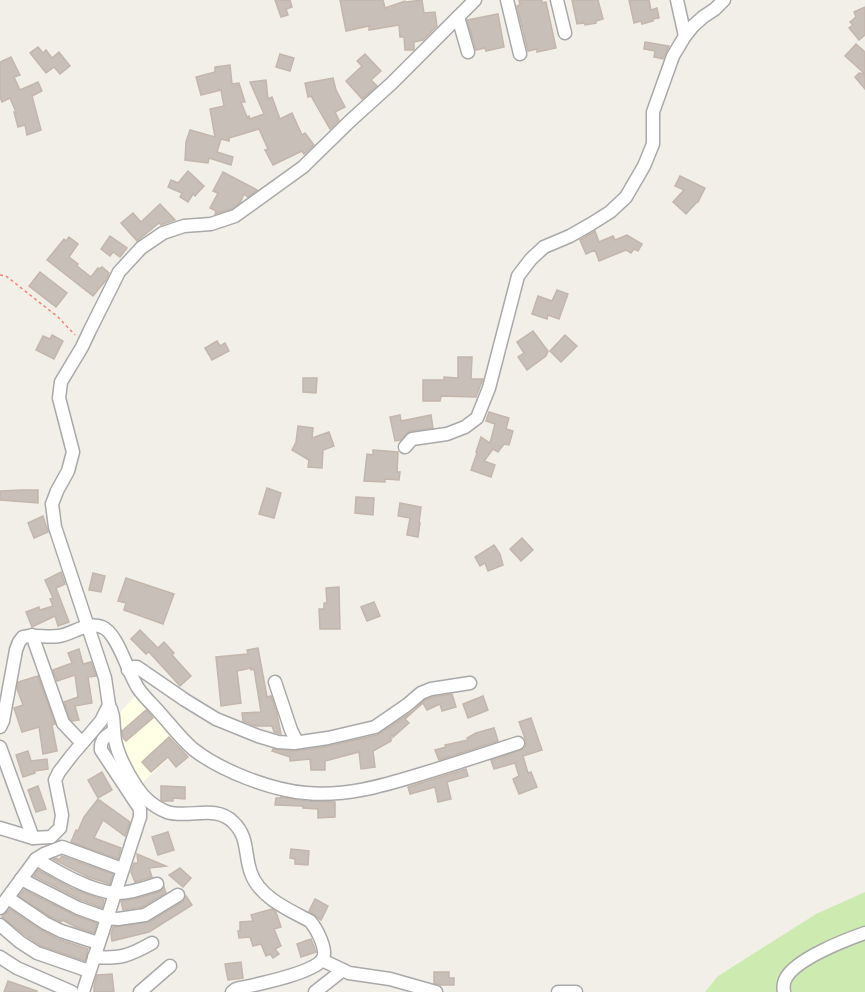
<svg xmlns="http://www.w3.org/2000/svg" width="865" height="992" font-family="'Work Sans',sans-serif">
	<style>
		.education { fill: #ffffe5 }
		.grass { fill: #cdebb0 }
		.building { fill: #c7bfb8; stroke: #c4b6ab; stroke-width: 1.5 }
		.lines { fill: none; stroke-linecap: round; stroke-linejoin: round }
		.minor-casing { stroke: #a9a9a9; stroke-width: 15 }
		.path { stroke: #fa8072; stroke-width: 1.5; stroke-dasharray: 3 3; stroke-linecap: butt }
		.minor { stroke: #fff; stroke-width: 12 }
	</style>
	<rect width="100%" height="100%" fill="#f2efe9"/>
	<polygon class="education" points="136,695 183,745 143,782 130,764 119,735 121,711"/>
	<polygon class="grass" points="865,892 865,992 705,992 718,976 816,914"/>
	<g class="building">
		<polygon points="275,0 290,0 292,7 286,9 288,15 281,17"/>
		<polygon points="340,0 383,0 385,8 405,1 406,2 422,0 424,13 435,12 437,26 423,40 414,42 414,50 405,50 404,37 400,37 399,25 369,30 369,26 346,31"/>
		<polygon points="519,0 542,0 542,3 546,2 556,48 537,52 537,49 528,51 517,6 520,5"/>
		<polygon points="572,0 598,0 603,19 596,21 596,23 585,25 584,23 577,24"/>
		<polygon points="629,0 649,0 651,10 657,8 659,18 653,19 653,21 642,24 641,21 634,23"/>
		<polygon points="865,7 865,35 859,40 849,28 853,25 850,22 856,17 854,12"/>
		<polygon points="498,14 504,47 486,51 485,48 476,50 467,20"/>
		<polygon points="645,42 669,46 663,59 654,57 655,51 644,49"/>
		<polygon points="856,44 865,52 865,89 855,77 859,73 865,74 845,56"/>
		<polygon points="38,47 43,53 46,50 52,58 59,52 70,66 60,74 54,67 46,73 30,53"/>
		<polygon points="280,54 294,58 290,71 276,67"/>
		<polygon points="365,54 381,71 371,80 377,86 362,99 346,81 362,66 357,61"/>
		<polygon points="11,57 20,75 14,77 20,90 38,82 42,91 32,96 41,130 27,135 25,125 18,127 14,112 16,112 10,98 2,102 0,97 0,62"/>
		<polygon points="230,65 232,84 239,83 245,102 241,102 247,117 249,116 250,119 264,114 250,82 266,80 268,99 272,97 280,119 292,113 302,135 305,133 314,145 304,154 302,151 273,165 265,150 268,149 259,129 229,138 229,141 221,139 217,152 233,157 231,165 209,158 208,163 185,160 186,142 190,130 215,137 210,109 224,106 221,90 201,95 196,77 215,72 215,67"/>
		<polygon points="333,78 336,90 345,107 335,112 339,120 330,129 311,96 308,97 305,83"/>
		<polygon points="188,171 204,186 195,196 193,194 188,202 180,197 182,193 168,187 171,180 178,183"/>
		<polygon points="223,172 257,190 248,197 244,194 240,203 231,209 215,214 216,211 210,208 218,193 213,191"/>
		<polygon points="680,176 705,188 698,202 697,202 686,214 673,202 684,190 675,186"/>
		<polygon points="160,204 175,220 161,225 159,223 137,241 121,223 133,213 141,222"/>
		<polygon points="595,231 599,242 613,236 615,240 627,235 642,244 638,251 634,249 631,253 626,250 599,261 595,250 586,254 580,240"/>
		<polygon points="110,236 127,248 120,257 113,252 110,256 101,249"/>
		<polygon points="69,237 78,244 69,257 78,264 77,266 91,277 98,268 99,269 102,267 109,273 106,280 93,296 47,260 64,239 66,241"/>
		<polygon points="40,272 67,293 56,307 29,286"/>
		<polygon points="557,290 568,294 559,319 548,315 547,319 532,314 538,296 552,301"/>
		<polygon points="533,331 548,351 546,356 527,370 518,357 524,353 517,342"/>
		<polygon points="52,335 63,341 54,359 36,350 43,336 50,339"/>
		<polygon points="565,335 577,346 561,362 550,351"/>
		<polygon points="217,341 220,346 225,343 229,351 212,360 205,348"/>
		<polygon points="458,357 472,357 471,379 483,379 476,397 441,396 440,401 423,401 423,380 444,380 444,377 458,378"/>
		<polygon points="303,378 317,378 316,393 303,392"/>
		<polygon points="489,412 509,418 506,429 513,431 509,445 504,444 498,452 493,449 484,461 495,465 491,477 471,470 477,453 476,452 481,437 490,443 495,424 486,421"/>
		<polygon points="400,415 401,421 431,415 433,428 411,431 406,434 401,440 395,441 390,417"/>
		<polygon points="298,426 313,428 312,438 329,432 334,446 323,450 322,468 308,467 309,460 292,450 296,442"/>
		<polygon points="373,450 398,452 397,472 400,472 399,480 385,479 385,482 364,481 367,454 373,455"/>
		<polygon points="267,488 281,493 274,518 259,514"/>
		<polygon points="22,490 38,490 38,503 0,500 0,491"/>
		<polygon points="356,497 374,498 373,515 355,513"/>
		<polygon points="400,503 421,507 419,523 420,523 418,537 407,535 410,518 398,516"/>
		<polygon points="43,516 48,532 34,538 28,523"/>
		<polygon points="522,538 533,550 521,561 510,549"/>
		<polygon points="494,545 500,554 503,565 488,571 485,563 480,566 475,557"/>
		<polygon points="61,572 65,584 56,588 69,622 58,626 55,616 32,627 26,612 39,607 40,610 53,606 50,599 53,598 45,580"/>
		<polygon points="93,573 105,576 101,592 89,590"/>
		<polygon points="126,578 174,594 163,624 124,610 126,603 118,601"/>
		<polygon points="339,587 340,629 320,629 319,609 324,609 324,603 327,603 326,588"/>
		<polygon points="374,602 380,616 367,621 361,607"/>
		<polygon points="140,630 158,648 164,642 174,653 172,655 191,676 180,686 149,652 146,654 131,639"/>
		<polygon points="258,648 267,697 271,696 277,714 281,734 274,732 272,726 256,726 243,721 242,713 261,712 254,669 251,670 251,668 237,671 241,703 221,706 216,657 248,654 247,650"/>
		<polygon points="79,649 83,664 91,662 96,676 88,677 92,703 75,706 79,720 73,721 70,719 64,702 78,697 75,675 57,681 53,670 72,663 68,653"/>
		<polygon points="38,676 55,724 52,725 57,751 43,754 39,727 22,732 14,708 23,705 17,689 18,682"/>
		<polygon points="452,694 456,707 442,711 440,704 427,710 423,703 405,719 409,723 393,737 393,735 391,735 391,741 373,751 375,767 361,769 359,752 325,761 325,770 311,770 310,759 290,761 290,757 272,751 273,749 295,751 329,746 377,735 412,712 425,700 433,697"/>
		<polygon points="483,696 488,710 468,718 463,704"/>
		<polygon points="146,710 153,718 126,741 123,738 122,731"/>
		<polygon points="531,718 542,750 523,756 528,773 531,772 537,787 519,794 513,779 519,776 515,763 494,769 491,760 524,749 526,745 526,741 519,722"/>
		<polygon points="494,728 498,741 439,760 435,750 446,747 445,745 468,740 467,738 476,733"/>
		<polygon points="169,737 188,757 176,767 168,757 151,772 142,762"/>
		<polygon points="28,751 31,761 47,759 48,769 34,771 35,773 23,777 16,755"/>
		<polygon points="466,769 468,776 447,782 451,799 438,802 435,787 410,794 408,787"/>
		<polygon points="102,772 112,790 98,798 88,780"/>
		<polygon points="38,786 46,809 36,812 28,790"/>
		<polygon points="161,786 185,787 185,799 173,798 173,801 162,801 161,800"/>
		<polygon points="281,797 306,801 335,802 335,817 318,818 318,809 303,808 303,806 275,805 276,798 281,798"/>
		<polygon points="98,799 130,822 125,836 103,820 94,838 121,848 118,859 71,842 76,830 78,831 84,817"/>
		<polygon points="168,832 174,850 158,855 152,837"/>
		<polygon points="291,849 309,851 308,865 295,864 295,859 290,858"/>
		<polygon points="137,854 166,866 149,868 152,877 135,882 131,872 134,863 138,863"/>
		<polygon points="62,856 113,874 110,884 88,877 53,859 57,858 59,860"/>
		<polygon points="180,868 191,878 183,887 169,875"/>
		<polygon points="38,870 71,888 104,900 102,908 81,900 34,876"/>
		<polygon points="164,887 166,893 142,907 123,910 121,901 138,898 159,892"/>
		<polygon points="24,890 74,915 97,923 94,933 76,927 62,920 61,922 49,916 19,896"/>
		<polygon points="186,896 192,905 149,932 112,941 111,934 113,927 149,922 182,902"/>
		<polygon points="315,899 328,906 321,920 309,911"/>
		<polygon points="10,909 41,930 58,939 88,949 85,961 41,946 25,935 2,917"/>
		<polygon points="272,909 276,912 281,927 274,929 281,946 275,949 279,954 273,958 270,954 266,956 261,944 253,946 250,937 239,938 238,931 240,931 240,922 253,921 251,915"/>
		<polygon points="311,939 316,952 301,957 297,944"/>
		<polygon points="241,962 243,978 228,980 225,964"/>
		<polygon points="434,972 449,972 449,978 454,978 454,985 440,985 434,983"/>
		<polygon points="112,974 114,992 94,992 94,986 97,975"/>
		<polygon points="8,981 37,991 37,992 4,992"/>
	</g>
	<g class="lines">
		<g class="minor-casing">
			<g id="minor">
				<polyline points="507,0 520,54"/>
				<polyline points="557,0 565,33"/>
				<polyline points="677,0 685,36"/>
				<polyline points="458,17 468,52"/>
				<polyline points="405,447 412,439 447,434 465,427 477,418 489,388 518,276 531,259 544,247 570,236 591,224 610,212 626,197 644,166 653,144 653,112 673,56 685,36 693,26 703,17 715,9 724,0"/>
				<polyline points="32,635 63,723 82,743"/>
				<polyline points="128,670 134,667 137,667 185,700 216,719 258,736 278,742 294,743 328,738 375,727 407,705 421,693 431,689 470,683"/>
				<polyline points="275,682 291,730 297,742"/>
				<path d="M109 705C115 715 113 728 115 740 118 756 127 772 136 786 143 797 154 807 167 812 189 819 215 804 233 822 249 837 244 854 251 873 259 897 289 910 310 921 316 928 329 951 322 960 311 974 254 985 236 989L232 992"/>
				<path d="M0 727 3 721 16 650 19 642 23 637C35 634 47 638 59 636 73 634 87 621 102 627 117 632 128 673 138 688 144 697 152 704 159 712 170 724 181 739 193 749 221 771 271 790 306 793 344 797 382 786 418 775 451 765 485 754 518 743"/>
				<polyline points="0,747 33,838"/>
				<polyline points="0,828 33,838 51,837 60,828 62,815 55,780 59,772 72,755 101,721 109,705 105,678 55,527 52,504 57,491 68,471 73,452 59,398 61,382 82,347 90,330 119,272 141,248 163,233 184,226 211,224 235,216 303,167 350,121 392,83 475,0"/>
				<path d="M36 859C58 872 90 891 115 893 128 894 144 888 157 884"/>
				<polyline points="21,879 78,908 106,918 118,919 145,915 178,895"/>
				<polyline points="8,898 45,923 61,931 98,943"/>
				<polyline points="0,908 36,859 44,854 62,847 122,869"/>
				<polyline points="0,925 20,942 37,953 89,971"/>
				<polyline points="0,957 17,968 72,992"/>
				<path d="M94 957C120 959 129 956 152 943"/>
				<polyline points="322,960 349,973 390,979 436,992"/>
				<path d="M83 992 140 817V809L101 750C100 739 105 737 114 731"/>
				<polyline points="140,992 170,966"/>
				<polyline points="315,992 343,970"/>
				<polyline points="558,992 576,992"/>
				<path d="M784 992C783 987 783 983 786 978 796 959 845 940 865 933"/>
			</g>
		</g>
		<polyline class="path" points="0,275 6,276 58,317 75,335"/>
		<use href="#minor" class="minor"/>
	</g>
</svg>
